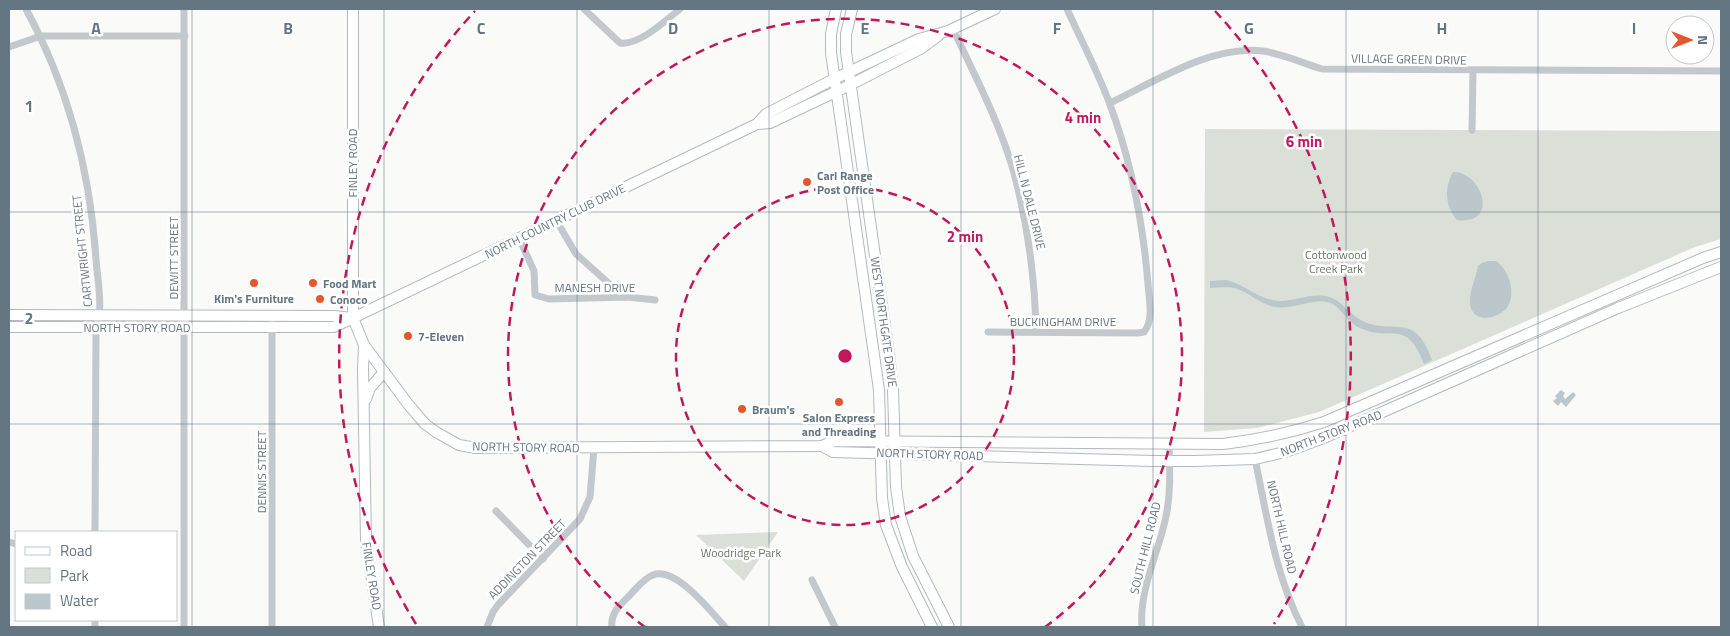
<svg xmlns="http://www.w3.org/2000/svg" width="1730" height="636" font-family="'Titillium Web',sans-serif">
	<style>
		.green { fill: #dadfd7 }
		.water { fill: #bbc7cb }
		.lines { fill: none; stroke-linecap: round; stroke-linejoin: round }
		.secondary-casing { stroke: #b3babf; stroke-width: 12 }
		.street { stroke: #c3c8cc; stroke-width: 7 }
		.secondary { stroke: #fff; stroke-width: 10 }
		.grid { fill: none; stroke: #657683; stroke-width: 1; stroke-opacity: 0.55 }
		.ring { fill: none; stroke: #c2185b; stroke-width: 2.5; stroke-dasharray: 9 6 }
		.poi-dot { fill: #e4572e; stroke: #fff; stroke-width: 2 }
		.labels { text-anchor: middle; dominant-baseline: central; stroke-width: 5; stroke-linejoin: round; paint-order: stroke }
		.street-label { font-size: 12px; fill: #657683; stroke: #fff }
		.poi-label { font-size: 12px; font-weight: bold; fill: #657683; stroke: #fff; text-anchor: start }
		.park-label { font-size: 12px; fill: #687a64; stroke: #fff }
		.grid-label { font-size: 16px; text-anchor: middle; font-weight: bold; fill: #657683; stroke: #fff; stroke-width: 5; stroke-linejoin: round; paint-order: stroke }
		.centre { fill: #c2185b; stroke: #fff; stroke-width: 2.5 }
		.ring-label { font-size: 15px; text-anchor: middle; font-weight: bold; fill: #c2185b; stroke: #fff; stroke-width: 5; stroke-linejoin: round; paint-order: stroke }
	</style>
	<rect width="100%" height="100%" fill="#fafaf8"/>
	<g class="green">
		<polygon points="1205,129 1721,131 1721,239 1695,247 1319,412 1257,428 1204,432"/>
		<polygon points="778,532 744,581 696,535"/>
	</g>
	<g class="water">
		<path d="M1453 172C1481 171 1501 225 1457 220 1445 206 1444 188 1453 172Z"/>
		<path d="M1488 261H1496C1509 270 1516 292 1508 306 1501 318 1473 326 1470 304 1469 292 1476 277 1478 266L1482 263Z"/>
		<path d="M1226 280C1243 284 1255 296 1272 300 1290 304 1307 293 1325 296 1340 298 1346 311 1359 319 1392 338 1414 308 1432 360L1424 364C1406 317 1393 343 1360 328 1347 323 1341 306 1328 302 1314 298 1291 310 1275 307 1260 304 1250 293 1237 289 1229 286 1219 288 1210 288V281Z"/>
		<polygon points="1561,390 1565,393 1563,396 1565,399 1573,392 1576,395 1566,407 1561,402 1558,406 1553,401 1557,398 1555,396"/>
	</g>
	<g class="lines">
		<g class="secondary-casing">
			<g id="secondary">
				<path d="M353 9V318L364 345 408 404 425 424 436 432 459 445 476 448 822 446 833 441 1223 444C1258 440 1290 433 1324 422L1703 258 1721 252"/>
				<polyline points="836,9 831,34 831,53 879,390 882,498 886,525 902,567 932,627"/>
				<polyline points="852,9 846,34 846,52 889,354 893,390 896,487 900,516 913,556 949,627"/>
				<polyline points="757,124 770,123 850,85 922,48 938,36"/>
				<polyline points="9,315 334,316 352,318"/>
				<polyline points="9,327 334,327 757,124 766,114 834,79 919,39 948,31 995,9"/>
				<polyline points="364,345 363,369 366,540 379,627"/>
				<polyline points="366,399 370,388 384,372"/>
				<polyline points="822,446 833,452 1153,461 1194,461 1255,459 1285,452 1326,437 1618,308 1721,267"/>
			</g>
		</g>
		<g class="street">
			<path d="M26 9C68 86 90 172 96 259 97 275 102 301 99 316 98 321 97 326 96 331L95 532"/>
			<path d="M584 9 620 43C639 46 666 20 680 9"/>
			<path d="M953 29C975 76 1000 123 1014 173 1028 226 1035 278 1036 332"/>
			<polyline points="9,47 41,36 185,36"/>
			<path d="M1110 103C1154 82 1213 44 1263 51 1284 54 1302 63 1322 69L1721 71"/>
			<polyline points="1472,130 1473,71"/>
			<polyline points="556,220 576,254 624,297"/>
			<polyline points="519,238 534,271 535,295 549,299 628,297 655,300"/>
			<path d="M988 332 1138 333 1144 332C1154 320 1149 299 1148 284 1143 223 1131 160 1109 102 1097 70 1081 40 1067 9"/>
			<path d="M1255 459C1267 516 1275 575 1302 627"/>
			<polyline points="496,511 543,559"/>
			<polyline points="9,542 16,544"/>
			<polyline points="812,580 835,627"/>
			<polyline points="95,627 95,620"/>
			<polyline points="184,627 184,9"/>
			<polyline points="272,627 272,323"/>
			<polyline points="487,627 493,612 498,605 580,519 590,497 594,448"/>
			<path d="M612 627C610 613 621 604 630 595 637 588 644 578 653 575 676 566 711 612 725 627"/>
			<path d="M1142 627C1139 591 1157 556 1165 521 1171 496 1170 470 1169 444"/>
		</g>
		<use href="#secondary" class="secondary"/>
	</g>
	<path class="grid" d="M192 9V627M384 9V627M577 9V627M769 9V627M961 9V627M1153 9V627M1346 9V627M1538 9V627M9 212H1721M9 424H1721"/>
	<g class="ring">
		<circle cx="845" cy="356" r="169"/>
		<path d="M645 627A337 337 0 1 1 1045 627"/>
		<path d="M416 624A506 506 0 0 1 475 11M1215 11A506 506 0 0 1 1274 624"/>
	</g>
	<g class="poi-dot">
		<circle cx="807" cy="182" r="5"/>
		<circle cx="254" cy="283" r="5"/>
		<circle cx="313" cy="283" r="5"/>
		<circle cx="320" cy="299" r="5"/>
		<circle cx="408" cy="336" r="5"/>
		<circle cx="839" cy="402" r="5"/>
		<circle cx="742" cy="409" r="5"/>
	</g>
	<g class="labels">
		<g class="street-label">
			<text transform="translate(1409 59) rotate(1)">VILLAGE GREEN DRIVE</text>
			<text transform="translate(352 163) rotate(-90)">FINLEY ROAD</text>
			<text transform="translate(1030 202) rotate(76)">HILL N DALE DRIVE</text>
			<text transform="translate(555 221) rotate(-26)">NORTH COUNTRY CLUB DRIVE</text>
			<text transform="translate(82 251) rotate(-96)">CARTWRIGHT STREET</text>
			<text transform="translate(173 258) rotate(-90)">DEWITT STREET</text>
			<text x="595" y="287">MANESH DRIVE</text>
			<text x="1063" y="321">BUCKINGHAM DRIVE</text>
			<text transform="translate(884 322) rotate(82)">WEST NORTHGATE DRIVE</text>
			<text x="137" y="327">NORTH STORY ROAD</text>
			<text transform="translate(1331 433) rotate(-21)">NORTH STORY ROAD</text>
			<text transform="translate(526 447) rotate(1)">NORTH STORY ROAD</text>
			<text transform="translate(930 454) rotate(2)">NORTH STORY ROAD</text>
			<text transform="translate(261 472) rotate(-90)">DENNIS STREET</text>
			<text transform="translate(1282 527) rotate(77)">NORTH HILL ROAD</text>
			<text transform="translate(1145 548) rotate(-76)">SOUTH HILL ROAD</text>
			<text transform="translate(527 559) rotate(-46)">ADDINGTON STREET</text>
			<text transform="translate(372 576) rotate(81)">FINLEY ROAD</text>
		</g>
		<g class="poi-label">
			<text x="817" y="175">Carl Range<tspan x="817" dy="14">Post Office</tspan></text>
			<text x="323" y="283">Food Mart</text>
			<text x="254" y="298" text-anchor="middle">Kim's Furniture</text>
			<text x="330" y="299">Conoco</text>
			<text x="418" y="336">7-Eleven</text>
			<text x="752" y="409">Braum's</text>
			<text x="839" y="417" text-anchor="middle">Salon Express<tspan x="839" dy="14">and Threading</tspan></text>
		</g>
		<g class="park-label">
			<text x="1336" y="254">Cottonwood<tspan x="1336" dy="14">Creek Park</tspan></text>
			<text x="741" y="552">Woodridge Park</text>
		</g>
	</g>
	<g class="grid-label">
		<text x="96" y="34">A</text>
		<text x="288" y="34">B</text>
		<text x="481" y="34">C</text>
		<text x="673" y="34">D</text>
		<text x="865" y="34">E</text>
		<text x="1057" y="34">F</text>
		<text x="1249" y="34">G</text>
		<text x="1442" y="34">H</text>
		<text x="1634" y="34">I</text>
		<text x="29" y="112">1</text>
		<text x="29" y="324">2</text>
	</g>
	<circle cx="845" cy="356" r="8" class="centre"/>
	<g class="ring-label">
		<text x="1083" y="123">4 min</text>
		<text x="1304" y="147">6 min</text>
		<text x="965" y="242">2 min</text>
	</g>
	<rect width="1730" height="636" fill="none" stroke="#657683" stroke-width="20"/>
	<rect x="15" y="531" width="162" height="90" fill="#ffffff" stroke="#c1c8cd"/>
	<rect x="25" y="547" width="25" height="8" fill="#ffffff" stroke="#c1c8cd"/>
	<text x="60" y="556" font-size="15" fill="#657683">Road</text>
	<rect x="25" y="568" width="25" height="15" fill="#dadfd7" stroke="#c1c8cd"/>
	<text x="60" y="581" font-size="15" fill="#657683">Park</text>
	<rect x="25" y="594" width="25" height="15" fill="#bbc7cb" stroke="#c1c8cd"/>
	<text x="60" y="606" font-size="15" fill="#657683">Water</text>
	<g transform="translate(1690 40) rotate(90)"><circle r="24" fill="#ffffff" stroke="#c1c8cd"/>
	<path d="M0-4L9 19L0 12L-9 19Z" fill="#e4572e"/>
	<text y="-8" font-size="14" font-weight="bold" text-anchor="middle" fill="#657683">N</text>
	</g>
</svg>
